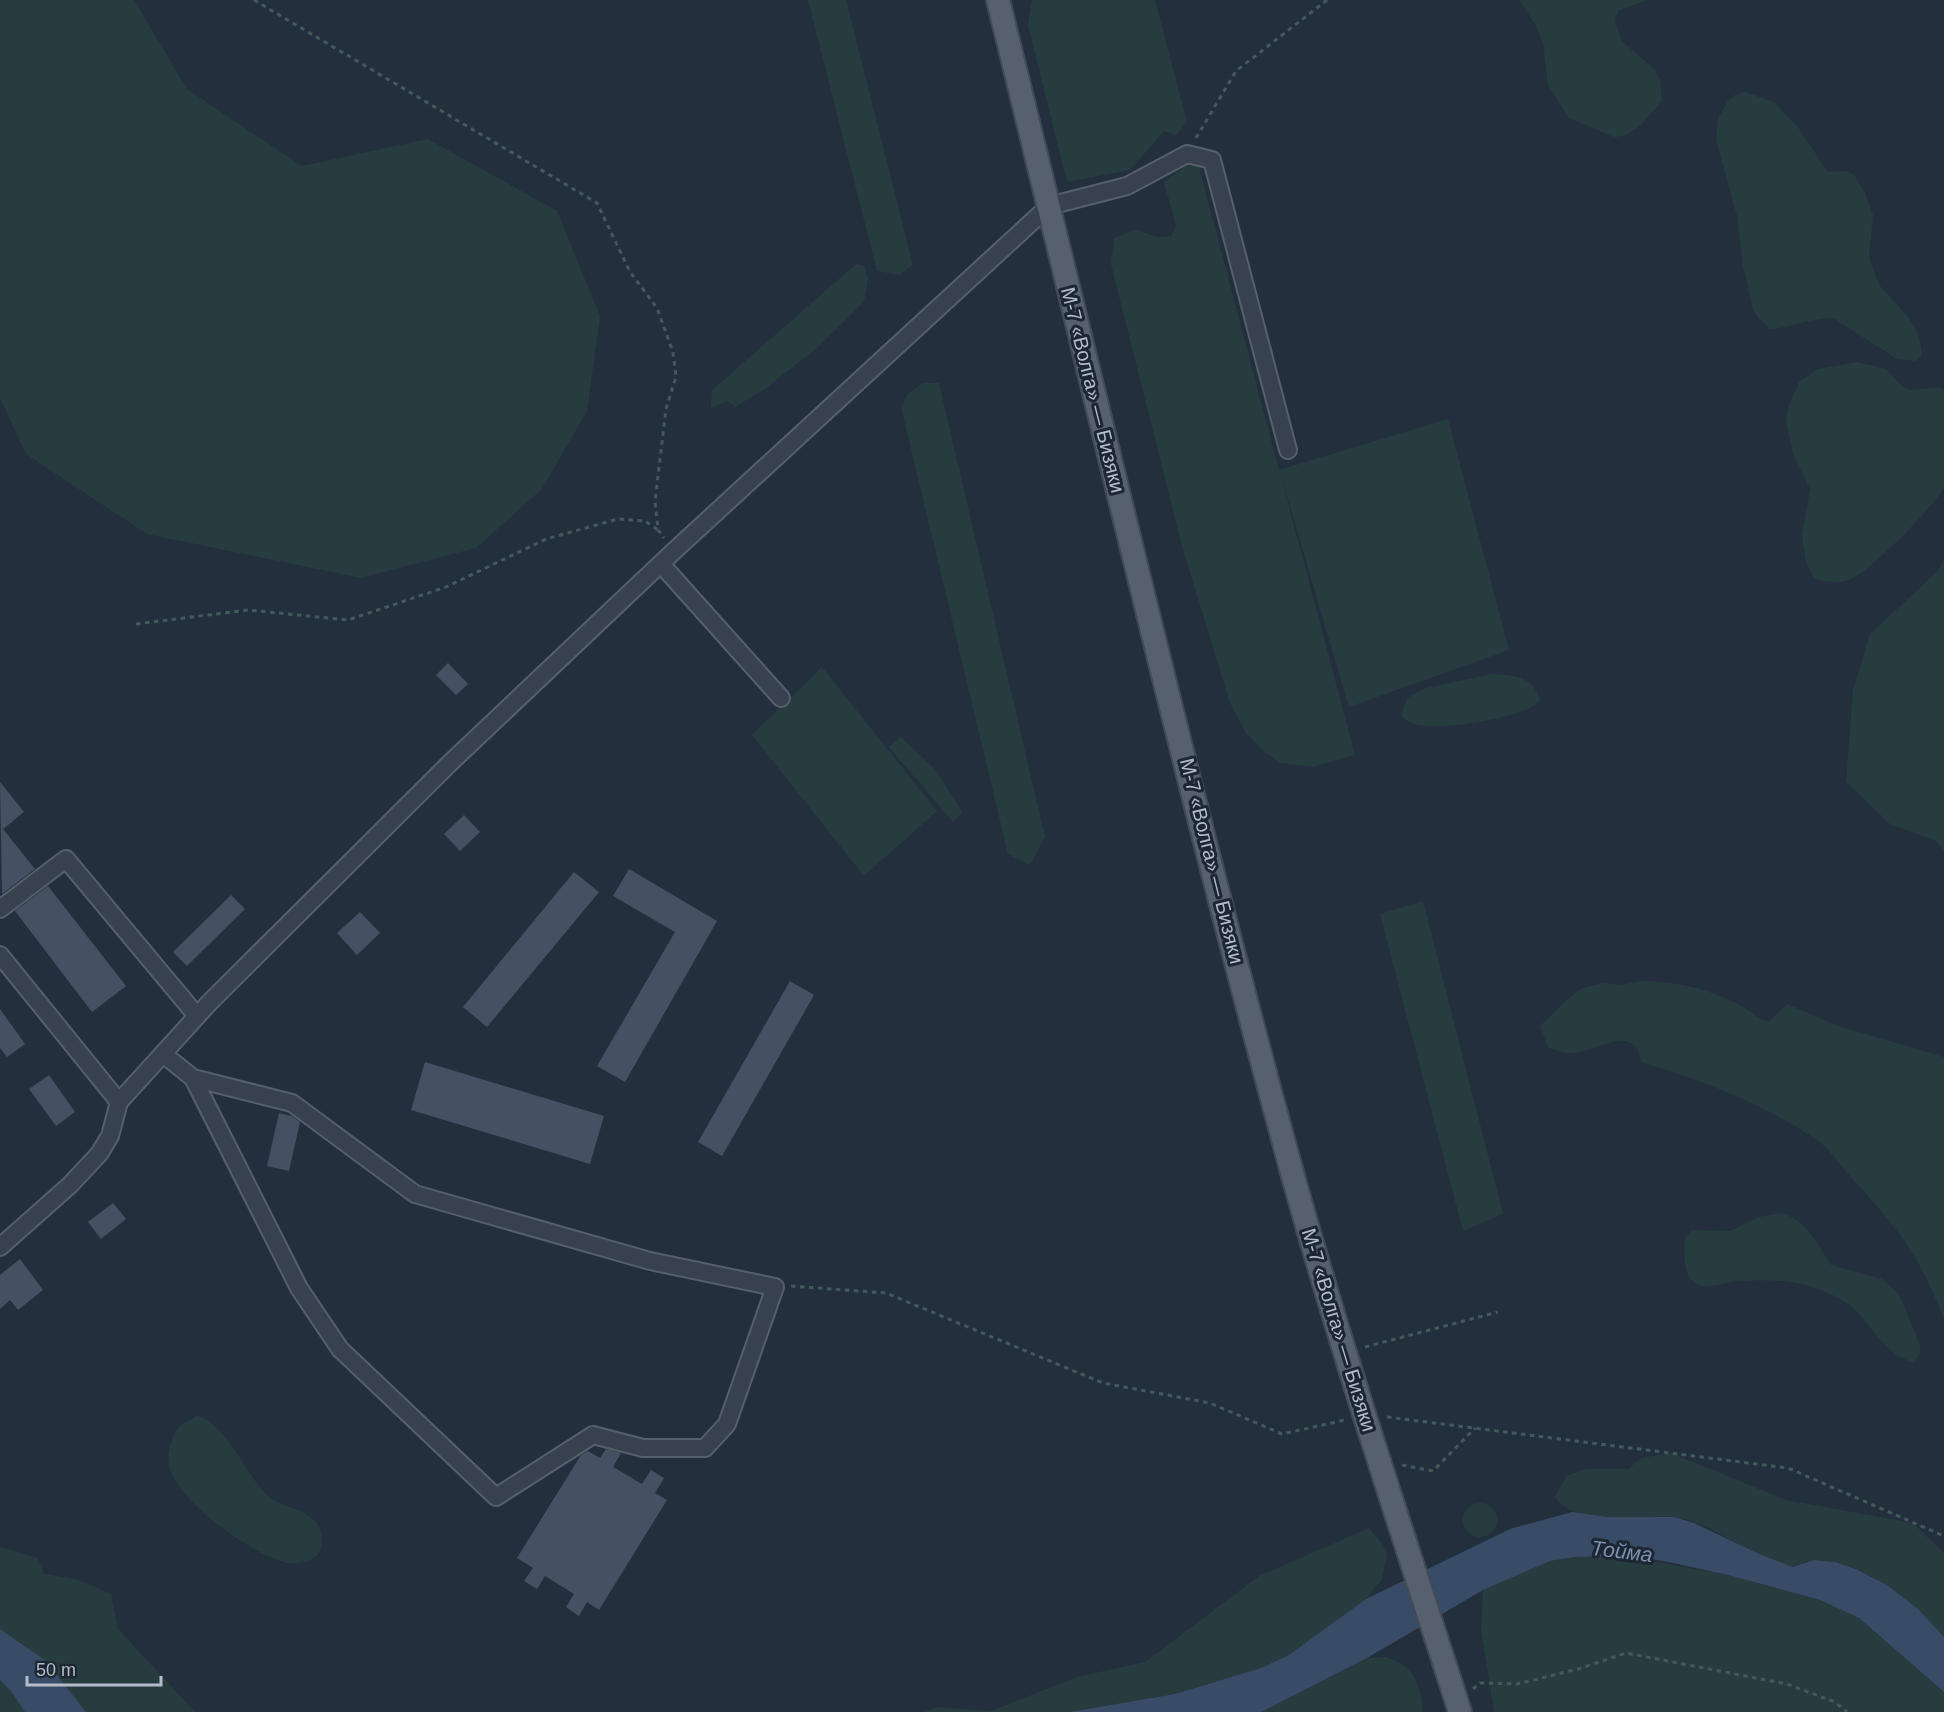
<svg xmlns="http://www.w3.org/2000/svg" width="1944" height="1712" font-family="Helvetica,sans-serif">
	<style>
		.green { fill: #263c3f }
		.water { fill: #394c67 }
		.building { fill: #455162 }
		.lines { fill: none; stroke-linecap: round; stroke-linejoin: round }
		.minor-casing { stroke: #565f6c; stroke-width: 20 }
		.major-casing { stroke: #414a57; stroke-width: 26 }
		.path { stroke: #44595c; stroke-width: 3; stroke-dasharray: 4.5 4.5; stroke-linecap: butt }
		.minor { stroke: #38414e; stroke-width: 16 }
		.major { stroke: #56606e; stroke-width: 22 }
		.labels { text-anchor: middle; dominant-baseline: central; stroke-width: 6; stroke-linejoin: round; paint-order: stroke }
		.street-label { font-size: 20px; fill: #b4bcc9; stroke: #1d2633 }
		.water-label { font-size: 21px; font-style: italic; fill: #7c92b1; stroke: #1d2633 }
	</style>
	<rect width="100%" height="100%" fill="#242f3e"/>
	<g class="green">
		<polygon points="0,0 134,0 187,89 302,166 428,139 557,211 600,316 587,411 542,489 476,548 361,578 147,534 26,454 0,398"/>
		<polygon points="808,0 846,0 913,265 899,275 877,271"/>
		<polygon points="1032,0 1155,0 1187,122 1176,135 1164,131 1130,170 1067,182 1028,25"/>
		<polygon points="1519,0 1647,0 1618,11 1615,21 1622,41 1655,70 1660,80 1662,101 1640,126 1623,136 1614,137 1569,118 1548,85 1543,43 1535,24"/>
		<path d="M1745 92 1774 102 1798 127 1828 172 1847 171 1855 176 1865 193 1873 215 1869 256 1872 267 1880 286 1908 317 1919 336 1922 354 1915 361 1897 359 1835 319C1816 316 1791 328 1770 329L1756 315 1752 306 1743 266 1737 216 1716 140 1718 119 1728 101 1735 95Z"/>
		<polygon points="1187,165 1199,167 1279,470 1448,419 1509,650 1349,707 1281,476 1355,755 1312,767 1280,763 1262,750 1246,733 1230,703 1181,543 1111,264 1114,238 1135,230 1158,237 1171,236 1176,226 1164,182"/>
		<polygon points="856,264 864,266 868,279 864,302 816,349 766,388 735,407 727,401 711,408 712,390"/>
		<path d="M1857 362 1886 369 1901 385 1911 390 1939 387 1944 390V487C1934 507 1871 570 1851 579 1839 584 1827 582 1815 579L1806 563 1802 535 1810 489 1793 454 1786 421 1787 411 1799 382 1817 369Z"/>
		<polygon points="923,383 939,383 1045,837 1030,865 1008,854 901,407 908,394"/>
		<polygon points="1944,559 1944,851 1936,841 1890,824 1846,782 1853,690 1870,634 1939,570"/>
		<polygon points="822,667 937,811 864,876 752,735"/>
		<path d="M1492 674C1514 675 1535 677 1540 701 1526 717 1449 729 1426 726 1416 725 1408 723 1401 715L1407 698 1426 688Z"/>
		<polygon points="901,737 936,770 962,812 953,822 889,747"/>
		<polygon points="1423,901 1503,1214 1463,1231 1380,914"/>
		<path d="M1641 981C1678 982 1702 987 1736 1003 1749 1009 1756 1018 1769 1022L1787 1004 1838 1026 1944 1057V1320C1921 1256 1895 1225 1850 1176 1839 1164 1829 1148 1816 1139 1763 1104 1702 1080 1641 1062 1634 1018 1593 1057 1566 1053 1560 1052 1554 1049 1548 1047L1540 1026 1571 996 1583 988 1605 983 1622 985Z"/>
		<path d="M1781 1213C1806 1219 1818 1245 1831 1265L1882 1279 1899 1294 1920 1345V1354L1914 1362C1888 1357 1873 1328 1856 1311 1844 1299 1828 1292 1812 1287 1789 1279 1762 1280 1738 1281 1725 1282 1709 1290 1697 1284 1682 1277 1684 1251 1685 1237L1692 1230 1730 1231 1759 1217Z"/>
		<path d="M197 1416C223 1421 245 1470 262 1490 280 1513 322 1504 322 1543 322 1551 317 1557 310 1560 304 1562 294 1564 287 1563 253 1555 179 1503 169 1467 166 1456 172 1433 181 1425 185 1421 193 1419 197 1416Z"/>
		<path d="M1671 1453 1786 1500 1913 1523 1944 1553V1637C1919 1610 1893 1585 1858 1570 1845 1565 1827 1559 1813 1560 1806 1561 1798 1567 1791 1566 1749 1560 1715 1521 1673 1517 1639 1514 1576 1528 1555 1497L1566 1476 1586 1469H1628L1641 1458Z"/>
		<circle cx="1480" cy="1520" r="17"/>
		<polygon points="1369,1528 1383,1545 1387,1555 1382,1579 1366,1599 1318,1635 1289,1655 1261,1668 1175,1694 1069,1712 924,1712 938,1707 991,1711 1077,1677 1145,1662 1259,1576"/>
		<polygon points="0,1547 38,1558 44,1574 79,1580 111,1594 118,1629 195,1712 86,1712 46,1662 0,1629"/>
		<polygon points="1625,1556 1732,1576 1820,1600 1859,1618 1944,1692 1944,1712 1494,1712 1481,1629 1483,1590 1550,1561 1575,1557"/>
		<path d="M1386 1657C1414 1666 1421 1684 1423 1712H1261L1367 1658Z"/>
		<polygon points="0,1680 11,1691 25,1712 0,1712"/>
	</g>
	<g class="water">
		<polygon points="1572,1512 1607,1517 1674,1517 1694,1523 1759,1554 1793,1567 1814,1560 1835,1562 1858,1570 1887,1585 1918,1609 1944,1637 1944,1692 1859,1618 1820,1600 1732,1576 1664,1561 1625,1556 1575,1557 1550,1561 1483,1590 1367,1658 1261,1712 1069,1712 1175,1694 1261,1668 1289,1655 1366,1599 1510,1529"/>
		<polygon points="0,1629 46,1661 86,1712 25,1712 11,1691 0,1680"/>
	</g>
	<g class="building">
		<polygon points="448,663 468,684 456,695 436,675"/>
		<polygon points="0,782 24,812 3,829 35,869 2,894"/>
		<polygon points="464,815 480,832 460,851 444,834"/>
		<polygon points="629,869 717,921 625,1082 597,1066 675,932 613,896"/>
		<polygon points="574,872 599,892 487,1027 463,1007"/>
		<polygon points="48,886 126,986 92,1012 15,911"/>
		<polygon points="231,895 245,909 187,966 173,952"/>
		<polygon points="360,912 380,933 357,955 337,933"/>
		<polygon points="790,981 814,995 722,1156 698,1142"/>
		<polygon points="0,1009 25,1044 7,1057 0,1048"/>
		<polygon points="425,1062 604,1116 590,1164 411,1110"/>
		<polygon points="49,1075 75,1112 56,1126 29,1089"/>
		<polygon points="279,1113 292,1116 300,1122 289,1171 267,1166"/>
		<polygon points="113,1203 126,1219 101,1239 88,1222"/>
		<polygon points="20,1259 43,1290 18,1310 10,1300 0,1309 0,1275"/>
		<polygon points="606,1449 621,1453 613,1467 642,1484 651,1470 664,1478 655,1493 667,1500 599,1610 587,1602 579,1616 566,1607 574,1594 545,1576 537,1589 524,1581 533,1568 517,1558 581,1455 588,1451 600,1458"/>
	</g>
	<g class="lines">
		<g class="minor-casing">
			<g id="minor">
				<polyline points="661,564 781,698"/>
				<polyline points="0,909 66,859 197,1016"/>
				<polyline points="0,955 119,1102"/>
				<polyline points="163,1054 193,1078 292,1103 415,1194 650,1261 775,1287 727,1424 705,1448 643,1448 593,1435 496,1497 340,1349 299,1288 193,1078"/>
				<polyline points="0,1247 70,1185 99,1154 110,1136 119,1102 209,1003 450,763 674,551 1049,206 1127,186 1187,154 1212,160 1288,450"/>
			</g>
		</g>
		<g class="major-casing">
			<path id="major" d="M998 0C1095 392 1186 786 1293 1176 1343 1356 1403 1534 1460 1712"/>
		</g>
		<g class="path">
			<polyline points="254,0 597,203 630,272 657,308 673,352 676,377 666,409 655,501 658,530 664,538"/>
			<polyline points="1196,138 1236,71 1327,0"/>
			<polyline points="136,624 248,610 348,620 446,587 546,539 618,519 645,521 658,530"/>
			<polyline points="791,1286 886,1293 1103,1383 1210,1403 1282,1434 1345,1420"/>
			<polyline points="1365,1347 1498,1312"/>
			<polyline points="1387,1417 1788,1468 1944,1536"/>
			<polyline points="1402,1465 1433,1471 1475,1428"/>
			<polyline points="1473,1689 1480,1683 1517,1684 1578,1669 1626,1653 1787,1684 1835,1702 1847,1712"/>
		</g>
		<use href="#minor" class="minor"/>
		<use href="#major" class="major"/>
	</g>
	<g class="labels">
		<g class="street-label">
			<text transform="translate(1093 390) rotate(76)">М-7 «Волга» — Бизяки</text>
			<text transform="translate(1212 861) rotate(76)">М-7 «Волга» — Бизяки</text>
			<text transform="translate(1339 1330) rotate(73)">М-7 «Волга» — Бизяки</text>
		</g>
		<g class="water-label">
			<text transform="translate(1622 1551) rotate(7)">Тойма</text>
		</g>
	</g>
	<path d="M27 1676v9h134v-9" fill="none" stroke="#b4bcc9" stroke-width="3"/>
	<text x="36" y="1676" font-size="18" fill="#b4bcc9" stroke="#1d2633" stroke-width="4.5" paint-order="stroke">50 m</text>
</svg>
